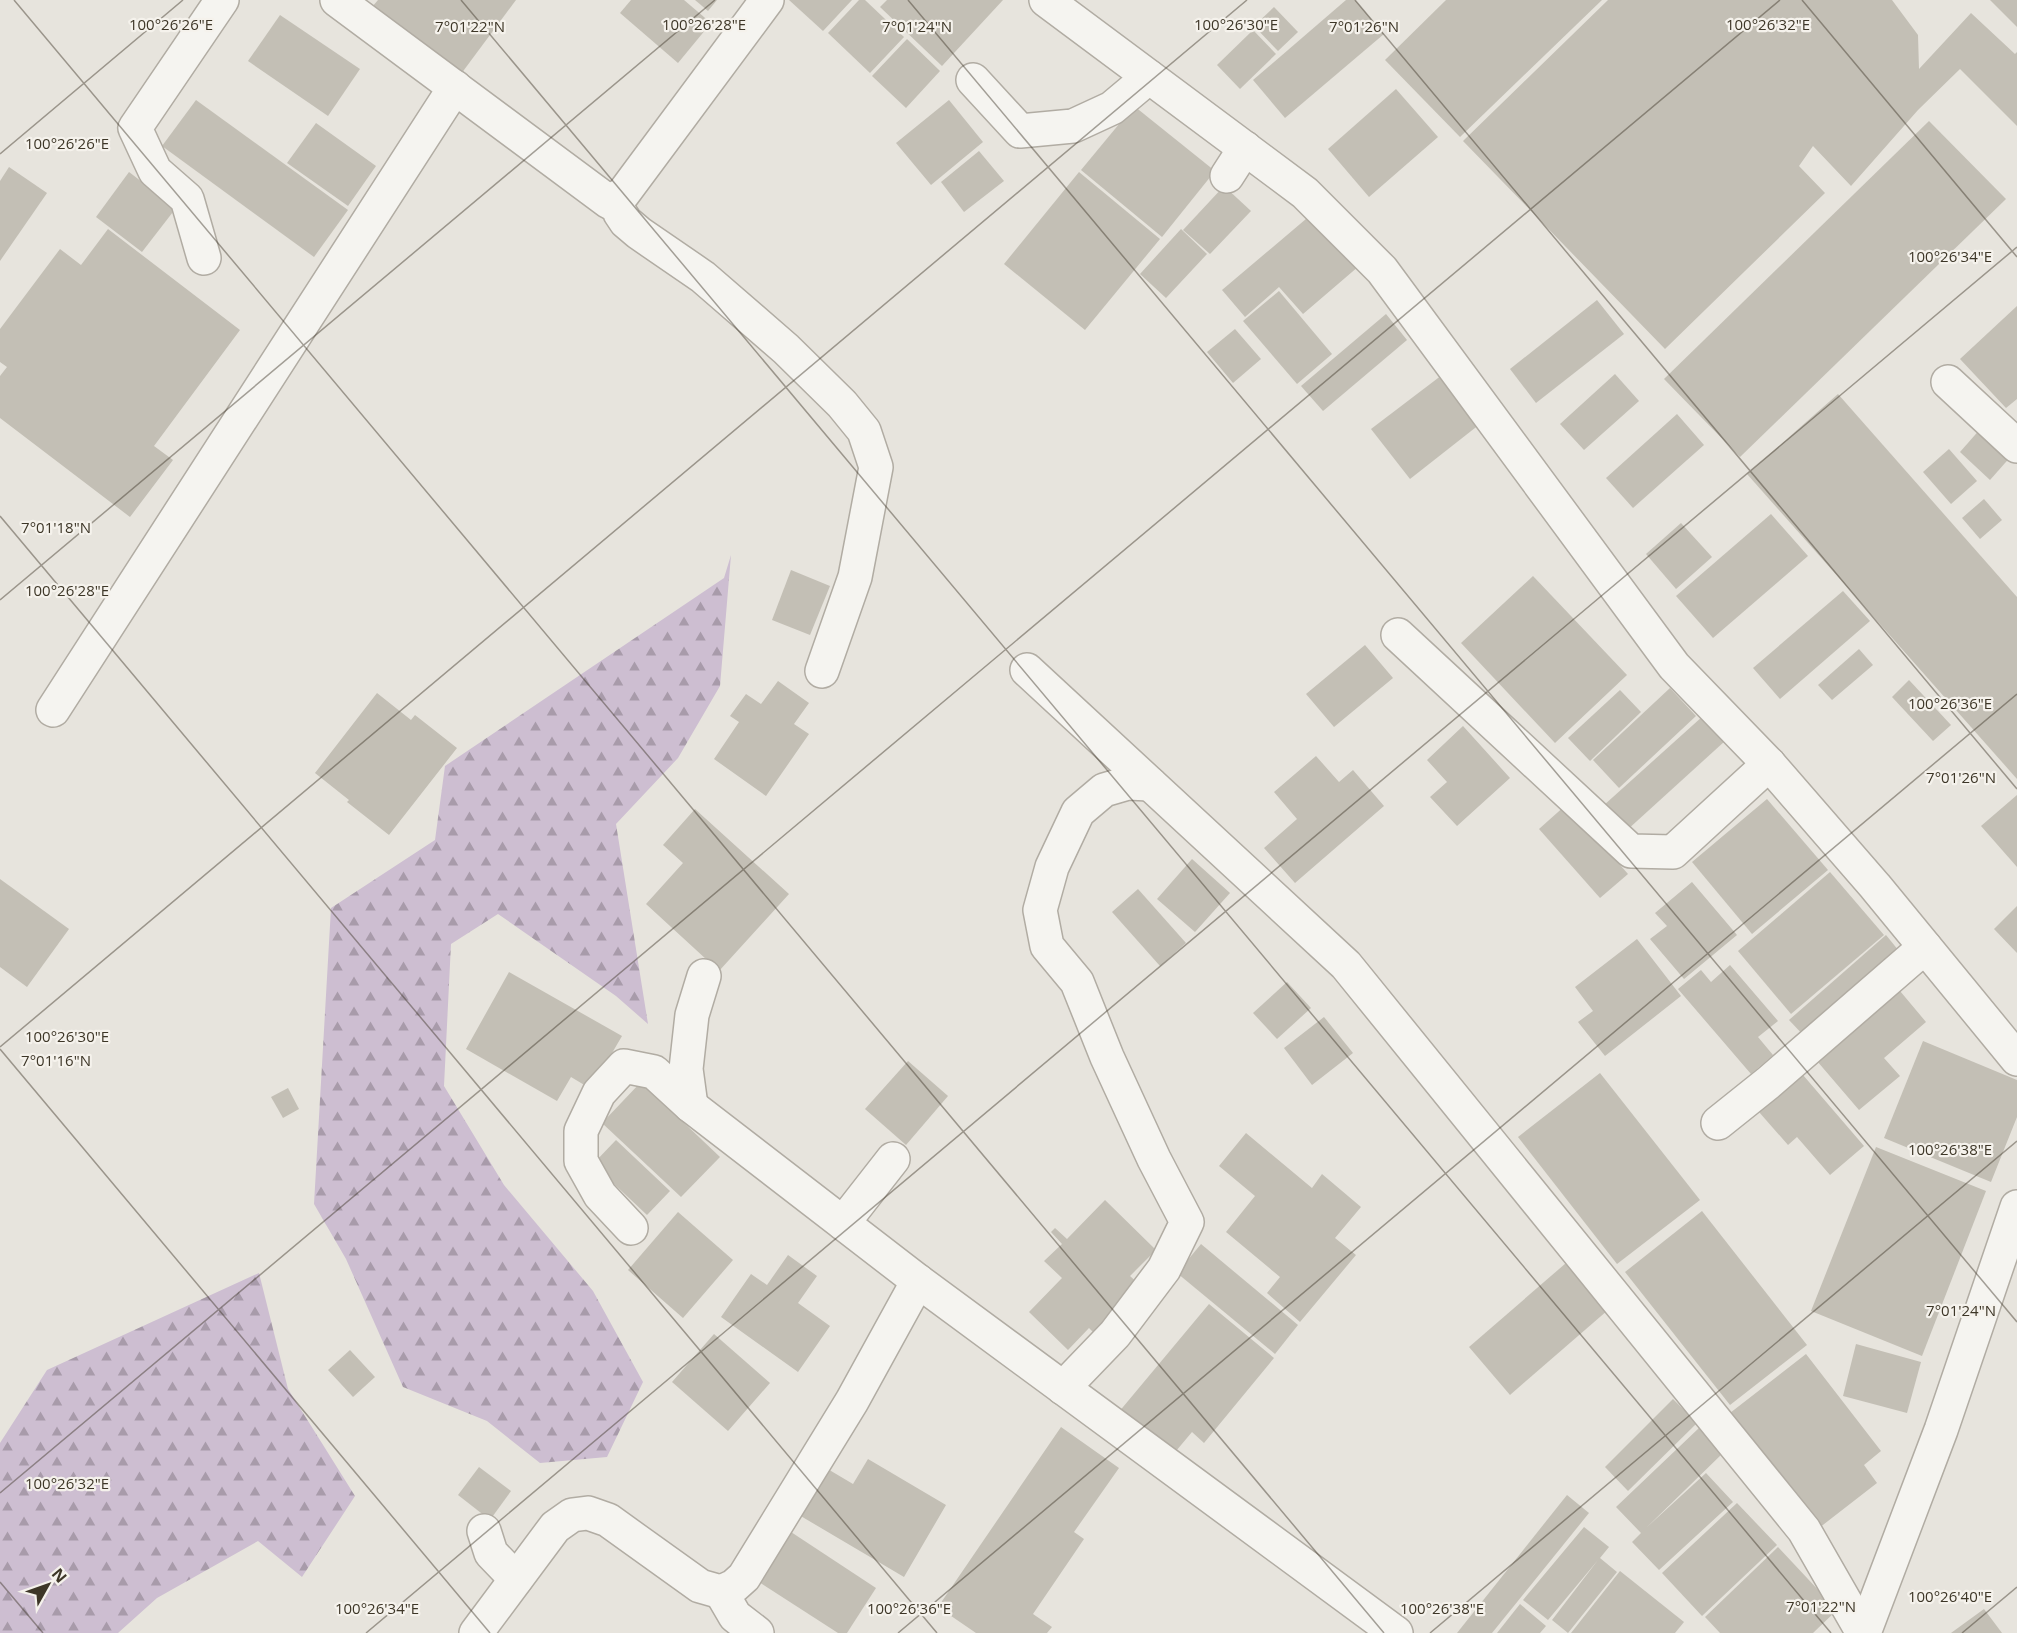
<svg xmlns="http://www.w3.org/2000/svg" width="2017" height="1633" font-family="'Open Sans',sans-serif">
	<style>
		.forest { fill: url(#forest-firs) }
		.building { fill: #c3bfb5 }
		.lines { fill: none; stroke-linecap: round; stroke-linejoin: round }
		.minor-casing { stroke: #b1aca3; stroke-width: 36 }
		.minor { stroke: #f5f4f0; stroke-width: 33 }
		.ticks { fill: none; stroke: #3d3627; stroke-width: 1.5; stroke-opacity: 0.45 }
		.ticks-label { font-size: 15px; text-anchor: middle; fill: #3d3627; stroke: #f5f2ec; stroke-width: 4.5; stroke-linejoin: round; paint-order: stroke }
	</style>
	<defs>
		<pattern id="forest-firs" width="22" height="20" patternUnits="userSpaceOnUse" patternTransform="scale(1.5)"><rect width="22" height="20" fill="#cdbed1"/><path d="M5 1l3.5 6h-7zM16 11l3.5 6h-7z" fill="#a89baa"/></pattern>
	</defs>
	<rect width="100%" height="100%" fill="#e7e4dd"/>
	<g class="forest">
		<polygon points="731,555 720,686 678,758 616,824 648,1024 616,996 498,914 451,944 444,1086 504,1185 593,1291 643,1382 607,1457 540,1463 487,1421 403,1387 346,1259 314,1204 331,908 435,840 445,766 724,578"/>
		<polygon points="259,1273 288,1389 355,1496 302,1577 258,1541 157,1598 118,1633 0,1633 0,1443 47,1370"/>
	</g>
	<g class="building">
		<polygon points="378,0 516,0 461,74 372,7"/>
		<polygon points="631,0 684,0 711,23 678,63 620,13"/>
		<polygon points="695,0 717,0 708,11"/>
		<polygon points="789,0 852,0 823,31"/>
		<polygon points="859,0 865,0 904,37 870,73 828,33"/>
		<polygon points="887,0 1003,0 942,66 880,7"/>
		<polygon points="1346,0 1355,0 1384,34 1285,118 1253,80"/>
		<polygon points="1446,0 1602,0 1460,137 1385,60"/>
		<polygon points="1608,0 1892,0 1918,35 1919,69 1971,13 2015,54 2017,52 2017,126 1960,69 1918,110 1851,186 1813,146 1799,166 1825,193 1665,349 1463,141"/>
		<polygon points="1990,0 2017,0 2017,27"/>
		<polygon points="1274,7 1298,32 1278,51 1254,26"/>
		<polygon points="280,15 360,69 328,116 248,61"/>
		<polygon points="1253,30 1276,54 1240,89 1217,65"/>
		<polygon points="907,39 940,71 906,108 872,76"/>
		<polygon points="1396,89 1438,137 1369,197 1328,149"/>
		<polygon points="196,100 348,210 314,257 162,146"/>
		<polygon points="949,100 983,142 931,185 896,143"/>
		<polygon points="1134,106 1215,171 1162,237 1081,170"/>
		<polygon points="1929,121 2006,199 1740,457 1664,379"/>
		<polygon points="316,123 376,166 348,206 287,163"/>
		<polygon points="979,151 1004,181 964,212 941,182"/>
		<polygon points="9,167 47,193 0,261 0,181"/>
		<polygon points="129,172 176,208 142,252 96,217"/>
		<polygon points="1079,172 1160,239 1085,330 1004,264"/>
		<polygon points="1224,186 1251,211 1210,254 1183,230"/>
		<polygon points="1313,213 1359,266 1303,314 1279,287 1245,317 1222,290"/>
		<polygon points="108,229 240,330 154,446 173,460 130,517 0,418 0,376 7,367 0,362 0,329 60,249 81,265"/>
		<polygon points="1181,229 1207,254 1166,298 1140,274"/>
		<polygon points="1279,291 1332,354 1297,384 1243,321"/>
		<polygon points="1597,300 1624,334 1536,403 1510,369"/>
		<polygon points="2017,306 2017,399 2006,408 1960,359"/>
		<polygon points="1386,314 1407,340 1323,411 1301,386"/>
		<polygon points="1235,329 1261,359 1233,383 1207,352"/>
		<polygon points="1615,374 1639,401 1584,450 1560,424"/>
		<polygon points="1442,375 1480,424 1410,479 1371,429"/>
		<polygon points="1838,394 2017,597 2017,779 1747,474"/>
		<polygon points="1677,414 1704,445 1633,508 1606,478"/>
		<polygon points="1982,427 2013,454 1990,480 1960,452"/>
		<polygon points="1949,449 1977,481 1951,504 1923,472"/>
		<polygon points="1984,499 2002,520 1980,539 1962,518"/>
		<polygon points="1771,514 1808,556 1713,638 1676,596"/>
		<polygon points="1681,523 1712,557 1676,589 1646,554"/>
		<polygon points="791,570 830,586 810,635 772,620"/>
		<polygon points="1533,576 1627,675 1555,743 1461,643"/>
		<polygon points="1843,591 1870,621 1780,699 1753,668"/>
		<polygon points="1365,645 1393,678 1334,727 1306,694"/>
		<polygon points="1859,649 1873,665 1832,700 1818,685"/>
		<polygon points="1909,680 1951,725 1933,741 1892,697"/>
		<polygon points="778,681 809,703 794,724 809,734 766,796 714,759 739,722 730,716 746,694 761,704"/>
		<polygon points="1670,688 1696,716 1619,788 1593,760"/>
		<polygon points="1620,690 1641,712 1590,761 1568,738"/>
		<polygon points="377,693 411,720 415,715 457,748 389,835 347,802 349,800 315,773"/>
		<polygon points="1703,716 1725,741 1626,831 1603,806"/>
		<polygon points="1463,726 1510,778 1457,826 1430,797 1447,782 1427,760"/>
		<polygon points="1316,756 1339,782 1353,770 1384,806 1295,883 1264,848 1297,819 1274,792"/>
		<polygon points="2017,795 2017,867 1981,826"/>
		<polygon points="1767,799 1828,870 1752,934 1692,862"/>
		<polygon points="1567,804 1628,874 1600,898 1539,829"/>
		<polygon points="695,809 789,894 719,971 646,904 683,863 663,845"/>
		<polygon points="1192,859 1230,893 1195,932 1157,899"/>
		<polygon points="1830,872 1884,935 1791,1014 1738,951"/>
		<polygon points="0,879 69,929 27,987 0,967"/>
		<polygon points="1692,882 1737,935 1684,979 1650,939 1667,926 1655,913"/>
		<polygon points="1138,889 1186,943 1160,966 1112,912"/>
		<polygon points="2017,906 2017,953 1994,929"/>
		<polygon points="1886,935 1903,956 1807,1039 1789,1020"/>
		<polygon points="1637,939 1681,996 1605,1056 1578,1022 1593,1011 1575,987"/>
		<polygon points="1730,965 1778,1021 1758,1037 1773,1055 1751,1074 1678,989 1701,970 1711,982"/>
		<polygon points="509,972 622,1036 591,1089 571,1077 557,1101 466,1049"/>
		<polygon points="1287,982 1311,1008 1277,1039 1253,1013"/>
		<polygon points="1900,991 1926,1022 1884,1058 1900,1076 1859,1110 1817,1061"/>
		<polygon points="1324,1017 1353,1053 1312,1085 1284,1048"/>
		<polygon points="1923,1041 2017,1080 2017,1117 1991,1182 1884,1138"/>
		<polygon points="908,1061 948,1096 906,1145 865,1109"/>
		<polygon points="1600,1073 1700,1200 1617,1264 1518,1137"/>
		<polygon points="1803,1075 1864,1146 1830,1175 1797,1137 1788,1145 1759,1112"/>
		<polygon points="641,1082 720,1157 681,1197 602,1123"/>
		<polygon points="288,1088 299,1109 283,1118 271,1097"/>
		<polygon points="1246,1133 1312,1188 1322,1174 1361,1207 1335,1238 1356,1255 1300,1322 1267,1293 1280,1277 1226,1232 1255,1196 1219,1166"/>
		<polygon points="616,1140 670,1191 647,1215 593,1164"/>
		<polygon points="1876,1147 1986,1191 1922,1356 1811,1311"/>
		<polygon points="1105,1200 1156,1250 1130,1276 1142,1287 1096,1335 1089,1328 1068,1350 1029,1312 1062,1278 1044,1261 1062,1244 1051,1232 1055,1228 1067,1239"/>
		<polygon points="1702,1211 1807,1345 1730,1405 1625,1272"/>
		<polygon points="678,1212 733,1260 683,1318 628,1270"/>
		<polygon points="1201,1244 1298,1325 1275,1354 1177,1273"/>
		<polygon points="788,1255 817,1276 798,1303 830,1326 798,1372 721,1317 751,1274 767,1285"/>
		<polygon points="1566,1263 1608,1310 1510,1395 1469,1347"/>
		<polygon points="1209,1304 1274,1358 1204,1443 1192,1432 1171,1457 1118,1413"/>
		<polygon points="714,1334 770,1383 728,1431 672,1382"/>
		<polygon points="1856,1344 1921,1362 1907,1413 1843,1396"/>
		<polygon points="350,1350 375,1377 353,1397 328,1370"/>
		<polygon points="1806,1354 1881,1451 1864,1465 1877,1483 1819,1528 1730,1413"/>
		<polygon points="1673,1399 1697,1423 1628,1491 1605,1467"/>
		<polygon points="1061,1427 1119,1468 1074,1532 1084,1539 1033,1614 1052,1627 1047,1633 976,1633 938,1607"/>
		<polygon points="1699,1428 1723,1453 1646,1528 1706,1473 1733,1502 1659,1570 1632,1542 1641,1533 1616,1507"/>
		<polygon points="868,1459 946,1505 904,1577 799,1515 826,1468 853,1484"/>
		<polygon points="479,1467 511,1491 490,1520 458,1495"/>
		<polygon points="1567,1495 1589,1513 1492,1633 1457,1633"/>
		<polygon points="1737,1503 1777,1545 1702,1616 1662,1573"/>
		<polygon points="1584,1527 1609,1547 1600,1558 1617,1572 1568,1633 1552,1620 1598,1560 1548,1620 1523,1600"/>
		<polygon points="791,1532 876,1588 847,1633 838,1633 759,1582"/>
		<polygon points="1778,1547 1837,1610 1813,1633 1720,1633 1705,1617"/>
		<polygon points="1620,1571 1684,1622 1675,1633 1571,1633"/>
		<polygon points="1520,1604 1546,1626 1540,1633 1497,1633"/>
		<polygon points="1984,1609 2002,1633 1951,1633"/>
	</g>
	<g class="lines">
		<g class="minor-casing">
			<g id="minor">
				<polyline points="337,0 609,202 623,194 767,0"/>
				<polyline points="1046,0 1305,193 1382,270 1674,666 1769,764 1875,886 2017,1059"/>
				<polyline points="973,80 1020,131 1073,126 1112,108 1149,77"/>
				<polyline points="1227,176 1245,148"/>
				<polyline points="616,198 620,213 626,222 639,233 703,277 786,349 842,404 864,431 876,467 855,577 822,671"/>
				<polyline points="204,258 187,199 155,171 135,128 222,0"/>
				<polyline points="1948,382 2017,446"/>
				<polyline points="1398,635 1631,851 1673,852 1769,764"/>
				<polyline points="1027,670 1346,965 1804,1530 1863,1633"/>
				<polyline points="53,710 455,87"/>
				<polyline points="691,1106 686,1069 692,1015 704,976"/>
				<polyline points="1718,1123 1768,1083 1925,947"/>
				<polyline points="843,1223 893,1159"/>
				<polyline points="631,1228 600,1195 581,1161 581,1131 599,1093 624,1066 654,1072 691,1106 918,1281 1396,1633"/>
				<polyline points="1063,1388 1115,1334 1164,1269 1187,1222 1154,1159 1107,1057 1077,982 1047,946 1040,910 1052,867 1078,812 1104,790 1128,783 1150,784"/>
				<polyline points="484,1531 491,1553 516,1579"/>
				<polyline points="721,1592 735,1616 757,1633"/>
				<polyline points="476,1633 555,1527 572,1515 588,1513 608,1520 700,1586 721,1592 734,1586 744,1577 852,1401 918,1281"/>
				<polyline points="1864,1633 1941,1430 2017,1207"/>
			</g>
		</g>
		<use href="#minor" class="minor"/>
	</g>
	<path class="ticks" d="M14 0 1384 1633M461 0 1831 1633M908 0 2017 1322M1355 0 2017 789M1802 0 2017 257M0 154 183 0M0 516 937 1633M0 600 715 0M0 1047 1247 0M0 1049 490 1633M0 1493 1780 0M0 1582 43 1633M366 1633 2017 247M898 1633 2017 694M1430 1633 2017 1141M1962 1633 2017 1587"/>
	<g class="ticks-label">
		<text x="171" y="30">100°26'26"E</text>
		<text x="704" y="30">100°26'28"E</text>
		<text x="1236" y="30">100°26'30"E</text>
		<text x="1768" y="30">100°26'32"E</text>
		<text x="470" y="32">7°01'22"N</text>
		<text x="917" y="32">7°01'24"N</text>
		<text x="1364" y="32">7°01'26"N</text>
		<text x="67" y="149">100°26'26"E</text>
		<text x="1950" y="262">100°26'34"E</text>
		<text x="56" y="533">7°01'18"N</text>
		<text x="67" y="596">100°26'28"E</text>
		<text x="1950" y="709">100°26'36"E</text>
		<text x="1961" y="783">7°01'26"N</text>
		<text x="67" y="1042">100°26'30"E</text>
		<text x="56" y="1066">7°01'16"N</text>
		<text x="1950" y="1155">100°26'38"E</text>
		<text x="1961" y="1316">7°01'24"N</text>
		<text x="67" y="1489">100°26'32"E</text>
		<text x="1950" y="1602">100°26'40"E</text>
		<text x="1821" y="1612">7°01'22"N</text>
		<text x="377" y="1614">100°26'34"E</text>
		<text x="909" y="1614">100°26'36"E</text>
		<text x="1442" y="1614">100°26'38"E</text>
	</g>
	<g transform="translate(48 1585) rotate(50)" stroke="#f5f2ec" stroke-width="4.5" paint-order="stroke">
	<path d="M0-4.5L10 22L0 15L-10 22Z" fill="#3d3627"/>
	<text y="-9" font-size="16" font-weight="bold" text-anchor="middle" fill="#3d3627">N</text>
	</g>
</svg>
